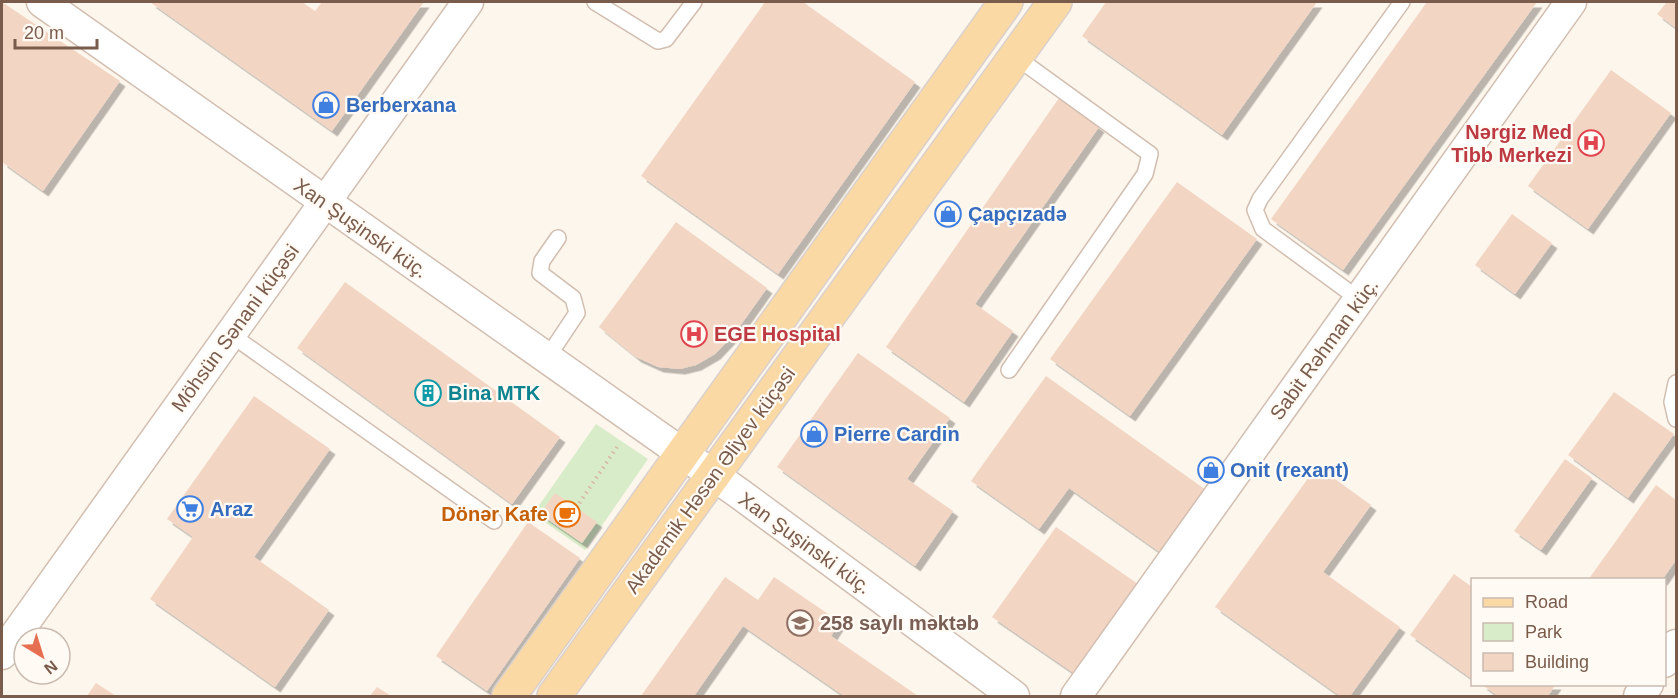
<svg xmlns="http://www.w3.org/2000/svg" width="1678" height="698" font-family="Arial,sans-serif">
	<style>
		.green { fill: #d8ecc9 }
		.building { fill: #f3d5c3; filter: url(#shadow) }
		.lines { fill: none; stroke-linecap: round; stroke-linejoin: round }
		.lane-casing { stroke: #d1beb0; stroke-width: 18 }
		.street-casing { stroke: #d1beb0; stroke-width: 33 }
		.primary-casing { stroke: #dad1cd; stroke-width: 36 }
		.path { stroke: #d9b8a5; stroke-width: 4; stroke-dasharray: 1.5 4.5; stroke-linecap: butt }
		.lane { stroke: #fff; stroke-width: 15 }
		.street { stroke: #fff; stroke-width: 30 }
		.primary { stroke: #fbd9a5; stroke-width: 33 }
		.labels { text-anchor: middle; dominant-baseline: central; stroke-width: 4.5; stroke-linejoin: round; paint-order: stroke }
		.shop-label { font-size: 20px; font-weight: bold; fill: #366cbe; stroke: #fffaf3; text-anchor: start }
		.health-label { font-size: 20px; font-weight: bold; fill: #be3a42; stroke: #fffaf3; text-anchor: end }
		.street-label { font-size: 20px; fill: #7a5c4d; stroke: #fffaf3 }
		.culture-label { font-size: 20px; font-weight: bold; fill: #0d838f; stroke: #fffaf3; text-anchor: start }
		.food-label { font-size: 20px; font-weight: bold; fill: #c56008; stroke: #fffaf3; text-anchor: end }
		.education-label { font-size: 20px; font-weight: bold; fill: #785e54; stroke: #fffaf3; text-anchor: start }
	</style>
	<defs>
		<filter id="shadow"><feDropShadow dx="5.5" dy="5.5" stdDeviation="0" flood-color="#0004"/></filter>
	</defs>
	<rect width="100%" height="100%" fill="#fdf6ec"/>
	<polygon class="green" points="596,424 648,459 585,550 533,514"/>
	<g class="building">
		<polygon points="2,2 120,81 43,191 2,162"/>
		<polygon points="150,2 302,2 315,11 322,2 424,2 332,131"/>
		<polygon points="765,2 803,2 915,82 778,274 641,176"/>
		<polygon points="1106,2 1317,2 1222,135 1082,36"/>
		<polygon points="1427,2 1537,2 1343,270 1271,219"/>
		<polygon points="1667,2 1676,2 1676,28 1657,14"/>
		<polygon points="1611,70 1671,113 1588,229 1528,186"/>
		<polygon points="1059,98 1099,127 975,304 1013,331 964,402 886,347"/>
		<polygon points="1177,182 1257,239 1130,416 1050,359"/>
		<polygon points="1512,214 1552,243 1515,294 1475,265"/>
		<polygon points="676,222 767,288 735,333 715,354 696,365 680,369 658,367 636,357 599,327"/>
		<polygon points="345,282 560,437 512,504 297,348"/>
		<polygon points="858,353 950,418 907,479 953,511 915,566 777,467"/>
		<polygon points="1046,376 1213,495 1168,558 1069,488 1039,529 971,481"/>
		<polygon points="1614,392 1674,434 1628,498 1568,455"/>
		<polygon points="254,396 330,449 254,557 329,610 275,687 150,599 193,537 167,519"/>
		<polygon points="1565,459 1592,478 1541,550 1514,531"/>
		<polygon points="1317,466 1371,505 1323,572 1400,627 1350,696 1340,696 1215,607"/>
		<polygon points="1656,485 1676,500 1676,560 1662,580 1588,580"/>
		<polygon points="555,493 597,522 582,543 540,514"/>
		<polygon points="528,522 580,558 487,691 436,656"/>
		<polygon points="1056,527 1138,584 1075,674 992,617"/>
		<polygon points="1454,574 1472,587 1472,679 1410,635"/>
		<polygon points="725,577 758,600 774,577 840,622 831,636 918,696 844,696 743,626 694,696 641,696"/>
		<polygon points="96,683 116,696 87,696"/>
		<polygon points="1481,684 1556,684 1548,696 1498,696"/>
		<polygon points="377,687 391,696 370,696"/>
	</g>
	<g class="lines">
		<g class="lane-casing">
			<g id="lane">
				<polyline points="595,2 658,41 666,39 694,2"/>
				<polyline points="1360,300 1263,229 1255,210 1260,199 1402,2"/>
				<polyline points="230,334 494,521"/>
				<polyline points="547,358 577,313 573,298 540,273 542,261 558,238"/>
				<polyline points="1009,370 1145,174 1150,154 1016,57"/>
				<polyline points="1676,383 1672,402 1676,419"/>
			</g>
		</g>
		<g class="street-casing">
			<g id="street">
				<polyline points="42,2 740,494 1014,696"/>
				<polyline points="2,654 468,2"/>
				<polyline points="1664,662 1676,645"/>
				<polyline points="1076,696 1571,2"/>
				<polyline points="1639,696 1648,684"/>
			</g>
		</g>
		<g class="primary-casing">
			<g id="primary">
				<polyline points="509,696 1006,2"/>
				<polyline points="554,696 1055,2"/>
			</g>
		</g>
		<polyline class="path" points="576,508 619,444"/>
		<use href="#lane" class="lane"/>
		<use href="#street" class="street"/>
		<use href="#primary" class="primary"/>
	</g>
	<defs>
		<g id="shop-ring" transform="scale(1.35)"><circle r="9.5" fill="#fffaf3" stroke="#3f7fe0" stroke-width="1.5"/><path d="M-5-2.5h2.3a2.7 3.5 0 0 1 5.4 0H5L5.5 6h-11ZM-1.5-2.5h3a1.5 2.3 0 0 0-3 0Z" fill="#3f7fe0"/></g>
		<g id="hospital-ring" transform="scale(1.35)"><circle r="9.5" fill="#fffaf3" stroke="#e0444e" stroke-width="1.5"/><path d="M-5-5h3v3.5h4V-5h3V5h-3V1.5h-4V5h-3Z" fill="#e0444e"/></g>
		<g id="building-ring" transform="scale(1.35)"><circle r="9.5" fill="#fffaf3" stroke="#0f9aa8" stroke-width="1.5"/><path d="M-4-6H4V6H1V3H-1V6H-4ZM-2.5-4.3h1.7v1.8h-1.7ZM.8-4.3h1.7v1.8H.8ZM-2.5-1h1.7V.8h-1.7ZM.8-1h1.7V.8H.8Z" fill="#0f9aa8"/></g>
		<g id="supermarket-ring" transform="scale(1.35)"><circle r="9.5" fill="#fffaf3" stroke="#3f7fe0" stroke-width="1.5"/><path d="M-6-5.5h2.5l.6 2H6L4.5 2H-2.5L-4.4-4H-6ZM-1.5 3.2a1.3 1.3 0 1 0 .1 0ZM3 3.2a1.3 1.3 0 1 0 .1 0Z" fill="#3f7fe0"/></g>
		<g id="cafe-ring" transform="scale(1.35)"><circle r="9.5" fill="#fffaf3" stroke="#e8710a" stroke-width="1.5"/><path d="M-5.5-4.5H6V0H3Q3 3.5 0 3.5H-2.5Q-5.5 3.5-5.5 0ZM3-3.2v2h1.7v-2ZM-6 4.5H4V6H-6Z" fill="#e8710a"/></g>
		<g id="school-ring" transform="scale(1.35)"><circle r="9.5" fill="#fffaf3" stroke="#8d6e63" stroke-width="1.5"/><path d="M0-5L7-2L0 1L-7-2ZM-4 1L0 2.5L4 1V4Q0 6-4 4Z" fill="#8d6e63"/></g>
	</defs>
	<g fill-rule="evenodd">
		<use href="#shop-ring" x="326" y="105"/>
		<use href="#hospital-ring" x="1591" y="143"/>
		<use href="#shop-ring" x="948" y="214"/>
		<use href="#hospital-ring" x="694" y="334"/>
		<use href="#building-ring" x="428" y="393"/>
		<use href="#shop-ring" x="814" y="434"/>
		<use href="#shop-ring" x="1211" y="470"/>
		<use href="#supermarket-ring" x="190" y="509"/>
		<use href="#cafe-ring" x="567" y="514"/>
		<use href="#school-ring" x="800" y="623"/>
	</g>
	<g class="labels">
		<g class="shop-label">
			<text x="346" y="105">Berberxana</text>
			<text x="968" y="214">Çapçızadə</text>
			<text x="834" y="434">Pierre Cardin</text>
			<text x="1230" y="470">Onit (rexant)</text>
			<text x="210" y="509">Araz</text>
		</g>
		<g class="health-label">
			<text x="1572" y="132">Nərgiz Med<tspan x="1572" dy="23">Tibb Merkezi</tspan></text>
			<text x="714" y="334" text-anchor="start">EGE Hospital</text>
		</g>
		<g class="street-label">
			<text transform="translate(361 228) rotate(35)">Xan Şuşinski küç.</text>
			<text transform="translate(235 328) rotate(-54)">Möhsün Sənani küçəsi</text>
			<text transform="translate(1324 349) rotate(-54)">Sabit Rəhman küç.</text>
			<text transform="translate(710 480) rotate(-54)">Akademik Həsən Əliyev küçəsi</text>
			<text transform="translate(805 543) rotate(36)">Xan Şuşinski küç.</text>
		</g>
		<g class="culture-label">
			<text x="448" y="393">Bina MTK</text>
		</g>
		<g class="food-label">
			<text x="548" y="514">Dönər Kafe</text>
		</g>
		<g class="education-label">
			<text x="820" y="623">258 saylı məktəb</text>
		</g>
	</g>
	<rect width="1678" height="698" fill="none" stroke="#7a5c4d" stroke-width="6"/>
	<rect x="1471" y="578" width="195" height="108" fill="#fffaf3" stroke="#cabbb1" stroke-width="1.5"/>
	<rect x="1483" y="598" width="30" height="9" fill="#fbd9a5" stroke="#cabbb1" stroke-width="1.5"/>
	<text x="1525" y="608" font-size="18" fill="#7a5c4d">Road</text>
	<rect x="1483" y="623" width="30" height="18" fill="#d8ecc9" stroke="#cabbb1" stroke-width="1.5"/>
	<text x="1525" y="638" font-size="18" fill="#7a5c4d">Park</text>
	<rect x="1483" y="653" width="30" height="18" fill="#f3d5c3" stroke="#cabbb1" stroke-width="1.5"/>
	<text x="1525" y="668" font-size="18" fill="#7a5c4d">Building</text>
	<g transform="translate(42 656) rotate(142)"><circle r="28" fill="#fffaf3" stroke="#cabbb1" stroke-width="1.5"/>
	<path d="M0-4.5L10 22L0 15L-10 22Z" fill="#e76f51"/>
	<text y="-9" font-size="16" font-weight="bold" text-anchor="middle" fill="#7a5c4d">N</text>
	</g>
	<path d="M15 39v9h82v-9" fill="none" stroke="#7a5c4d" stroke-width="3"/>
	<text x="24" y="39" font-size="18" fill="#7a5c4d" stroke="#fffaf3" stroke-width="4.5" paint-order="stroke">20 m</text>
</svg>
